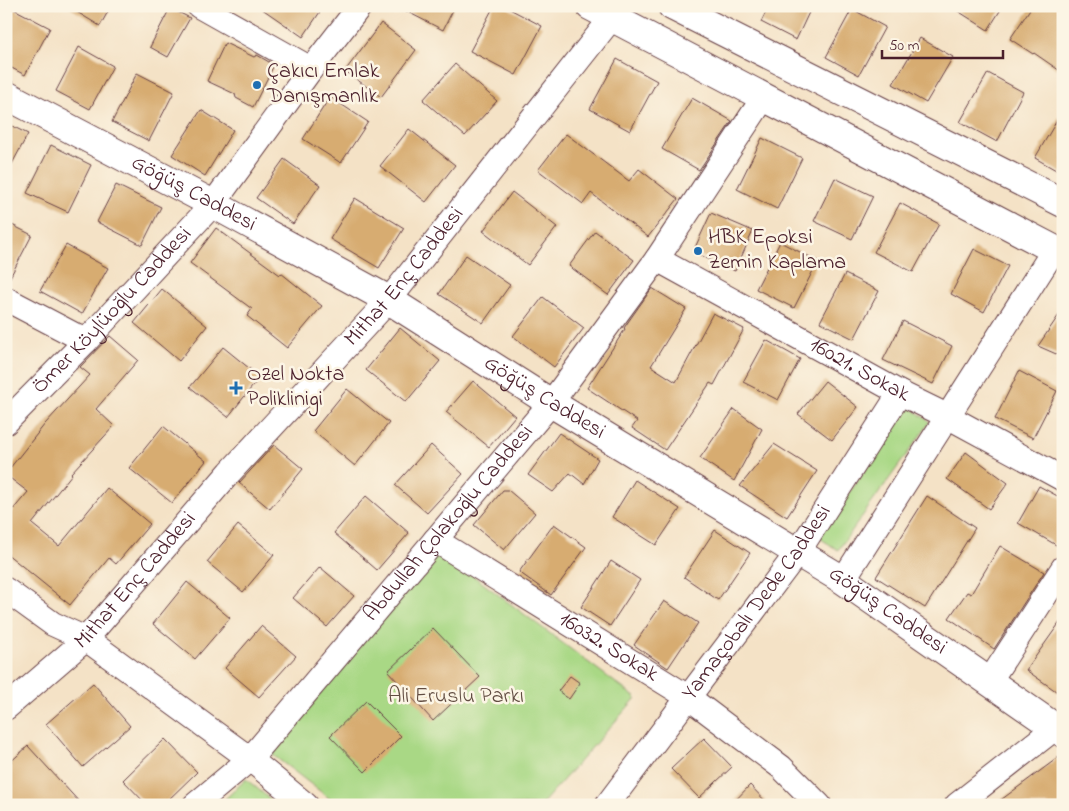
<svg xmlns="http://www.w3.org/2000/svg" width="1069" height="811" font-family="'Indie Flower',sans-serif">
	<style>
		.green { fill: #a9d885; stroke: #7a7c58 }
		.building { fill: #d7ac71 }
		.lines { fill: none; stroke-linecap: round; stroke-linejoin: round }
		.minor-casing { stroke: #643c42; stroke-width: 26 }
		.major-casing { stroke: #643c42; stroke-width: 30 }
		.minor { stroke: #fff; stroke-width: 24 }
		.major { stroke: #fff; stroke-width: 28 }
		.poi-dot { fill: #1f6fb2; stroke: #fcf5e5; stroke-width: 2 }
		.labels { text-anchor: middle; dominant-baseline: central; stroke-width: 5; stroke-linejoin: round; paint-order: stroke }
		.poi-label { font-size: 22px; fill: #4a1f2b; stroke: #fcf5e5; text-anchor: start }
		.street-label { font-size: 22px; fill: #4a1f2b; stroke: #fcf5e5 }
		.park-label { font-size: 22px; fill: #624d42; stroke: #fcf5e5 }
	</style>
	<rect width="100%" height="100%" fill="#fcf5e5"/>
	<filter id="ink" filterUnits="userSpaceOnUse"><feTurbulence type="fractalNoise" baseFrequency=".02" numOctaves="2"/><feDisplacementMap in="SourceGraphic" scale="10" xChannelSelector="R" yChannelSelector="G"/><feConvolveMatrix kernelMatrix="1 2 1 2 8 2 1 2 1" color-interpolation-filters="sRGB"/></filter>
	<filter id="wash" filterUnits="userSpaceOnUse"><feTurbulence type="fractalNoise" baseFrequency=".0096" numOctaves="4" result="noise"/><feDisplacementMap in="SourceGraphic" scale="20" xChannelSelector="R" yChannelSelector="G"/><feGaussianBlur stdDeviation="1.12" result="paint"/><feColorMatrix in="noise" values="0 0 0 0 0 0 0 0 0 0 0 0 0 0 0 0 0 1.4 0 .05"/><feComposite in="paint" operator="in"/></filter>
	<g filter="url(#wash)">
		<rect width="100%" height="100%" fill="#f4e2c6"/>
		<g class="green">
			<polygon points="910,407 930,422 838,550 818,537"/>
			<polygon points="440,551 636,698 541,805 338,805 269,752"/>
			<polygon points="246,779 277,805 219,805"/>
		</g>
		<g id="blocks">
			<g class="building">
				<polygon points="67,6 111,6 100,26"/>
				<polygon points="258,6 324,6 303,37"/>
				<polygon points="396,6 455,6 443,30"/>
				<polygon points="494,6 504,6 542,26 516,75 470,51"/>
				<polygon points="769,6 812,6 796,40 761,22"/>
				<polygon points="950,6 1003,6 988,30"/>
				<polygon points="1032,6 1063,6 1063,73 1034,53 1033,54 1010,39"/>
				<polygon points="10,7 50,28 25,75 6,65 6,15"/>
				<polygon points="170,8 190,18 168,57 150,47"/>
				<polygon points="852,9 885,27 859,75 826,57"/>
				<polygon points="381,23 416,50 381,97 345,71"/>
				<polygon points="920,38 953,57 926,103 893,84"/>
				<polygon points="225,43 254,57 257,55 274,65 253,107 236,98 235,94 207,81"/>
				<polygon points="79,47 113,66 90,109 56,91"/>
				<polygon points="617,59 657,81 630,131 590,109"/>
				<polygon points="455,64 497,101 465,136 423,100"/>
				<polygon points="137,73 174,92 149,141 112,122"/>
				<polygon points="988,73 1023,92 997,142 960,122"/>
				<polygon points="330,97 368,122 341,163 303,139"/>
				<polygon points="692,98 732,121 699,170 662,149"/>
				<polygon points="201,110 233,130 205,176 172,155"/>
				<polygon points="1063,110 1063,174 1035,158"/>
				<polygon points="6,123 28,134 6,175"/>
				<polygon points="409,129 455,165 426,202 380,166"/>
				<polygon points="566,134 629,181 639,169 678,199 648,237 591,193 583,204 538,170"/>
				<polygon points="762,138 802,158 777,209 737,189"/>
				<polygon points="51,145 91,165 68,212 27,193"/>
				<polygon points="284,159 320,185 293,224 256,198"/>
				<polygon points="835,178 873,196 852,239 814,221"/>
				<polygon points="116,185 161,207 142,245 97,222"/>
				<polygon points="512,192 557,227 528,265 483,231"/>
				<polygon points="355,198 404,228 379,268 330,239"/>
				<polygon points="900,203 939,224 913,272 874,252"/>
				<polygon points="711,213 753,231 735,271 693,252"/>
				<polygon points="6,222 32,235 6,285"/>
				<polygon points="216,228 280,275 281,273 322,306 287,348 247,316 252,309 190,263"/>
				<polygon points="595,231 634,260 608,295 569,266"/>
				<polygon points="780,242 818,261 794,308 756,289"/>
				<polygon points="66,245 108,268 82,314 40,291"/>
				<polygon points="974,249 1008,266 984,312 951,294"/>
				<polygon points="466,255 510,285 483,323 439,294"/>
				<polygon points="845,274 879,291 854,339 820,322"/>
				<polygon points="652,288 686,309 651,366 676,382 713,313 744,329 714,385 710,383 665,450 632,428 637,421 587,388 625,329 624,328 628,322"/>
				<polygon points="162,289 207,326 179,361 134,323"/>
				<polygon points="543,297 584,328 554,367 513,336"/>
				<polygon points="1063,309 1063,357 1038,346"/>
				<polygon points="903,321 952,346 933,384 883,360"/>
				<polygon points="400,328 440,361 406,402 366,370"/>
				<polygon points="110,336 138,360 96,409 114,426 71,473 72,474 32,524 59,546 107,488 150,524 116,564 109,558 70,605 6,553 6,518 28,492 6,475 6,473 45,424 90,375 80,367"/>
				<polygon points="766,340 800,359 778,400 743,382"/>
				<polygon points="223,347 260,377 228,417 190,387"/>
				<polygon points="1019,371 1057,391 1033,438 995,419"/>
				<polygon points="473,381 515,416 489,447 446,412"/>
				<polygon points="825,381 858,407 832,440 798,414"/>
				<polygon points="347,389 389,423 355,466 313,431"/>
				<polygon points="734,409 762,429 734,481 700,458"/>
				<polygon points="163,426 206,461 172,503 129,468"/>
				<polygon points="559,433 598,459 584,484 570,473 553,492 528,475"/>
				<polygon points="774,444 817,471 787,517 740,486"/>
				<polygon points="274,445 303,469 270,509 239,483"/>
				<polygon points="431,445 463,474 427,513 395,485"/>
				<polygon points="966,452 1008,483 989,509 947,479"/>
				<polygon points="635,480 680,509 656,545 612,517"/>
				<polygon points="1039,486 1063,499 1063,549 1018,523"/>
				<polygon points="503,490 508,490 535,513 504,550 474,525"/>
				<polygon points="366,496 409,533 377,570 334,533"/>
				<polygon points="927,496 975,528 925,608 876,577"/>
				<polygon points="554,524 586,547 551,595 519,572"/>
				<polygon points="238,525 274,555 243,592 207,562"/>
				<polygon points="715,530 750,553 718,600 684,577"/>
				<polygon points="1000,546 1044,572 994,649 949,618 967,592 971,594"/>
				<polygon points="611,561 640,580 610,626 581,607"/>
				<polygon points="320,567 354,596 327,627 293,598"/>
				<polygon points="187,582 230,618 195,659 153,624"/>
				<polygon points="664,601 698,623 668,668 634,645"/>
				<polygon points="1063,618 1063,696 1026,670"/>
				<polygon points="261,626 296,656 259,697 225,668"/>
				<polygon points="433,628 480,677 433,721 388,671"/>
				<polygon points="570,676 580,683 569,699 558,691"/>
				<polygon points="93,683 130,726 83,767 46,724"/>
				<polygon points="366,701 401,736 365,772 330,736"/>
				<polygon points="704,738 732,767 699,798 671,769"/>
				<polygon points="165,739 197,772 163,805 147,805 123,780"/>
				<polygon points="28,746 82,805 14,805 6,796 6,766"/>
				<polygon points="1063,754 1063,805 994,805"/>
				<polygon points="750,785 769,805 731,805"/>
			</g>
		</g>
	</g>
	<g filter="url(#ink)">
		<use href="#blocks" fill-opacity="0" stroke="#643c42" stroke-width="1"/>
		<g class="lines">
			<g class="minor-casing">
				<g id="minor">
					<polyline points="199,6 311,69"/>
					<path id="s1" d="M657 259 900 393 947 416 1063 479"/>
					<polyline points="6,299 86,341"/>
					<path id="s2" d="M6 422 86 341 213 204 311 69 360 6"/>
					<path id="s3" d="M435 540 688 697 781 767 819 805"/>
					<polyline points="843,580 1054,250"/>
					<polyline points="6,590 53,624 86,639 250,759 306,805"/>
					<polyline points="989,682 1063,568"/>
					<path id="s4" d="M6 708 86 639 230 472 389 300 621 6"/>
					<path id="s5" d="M195 805 250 759 551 403 657 259 764 97"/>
					<path id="s6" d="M607 805 798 552 900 393"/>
					<polyline points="957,805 1055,728"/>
				</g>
			</g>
			<g class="major-casing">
				<g id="major">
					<polyline points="590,6 1063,254"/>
					<polyline points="672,6 1063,203"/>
					<path id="s7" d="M6 95 213 204 389 300 551 403 843 580 1063 733"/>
				</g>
			</g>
			<use href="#minor" class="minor"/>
			<use href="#major" class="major"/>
		</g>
	</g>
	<g class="poi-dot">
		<circle cx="257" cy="85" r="5"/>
		<circle cx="698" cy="251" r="5"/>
		<path d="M233.5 380.5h5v5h5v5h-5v5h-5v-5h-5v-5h5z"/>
	</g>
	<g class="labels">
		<g class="poi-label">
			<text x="267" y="72">Çakıcı Emlak<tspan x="267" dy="25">Danışmanlık</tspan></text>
			<text x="708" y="238">HBK Epoksi<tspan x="708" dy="25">Zemin Kaplama</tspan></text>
			<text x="247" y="375">Ozel Nokta<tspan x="247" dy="25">Poliklinigi</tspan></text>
		</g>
		<g class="street-label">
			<text stroke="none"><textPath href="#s7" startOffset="212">Göğüş Caddesi</textPath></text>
			<text stroke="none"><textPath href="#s4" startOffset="588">Mithat Enç Caddesi</textPath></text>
			<text stroke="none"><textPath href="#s2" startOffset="154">Ömer Köylüoğlu Caddesi</textPath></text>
			<text stroke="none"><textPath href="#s1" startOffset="231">16021. Sokak</textPath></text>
			<text stroke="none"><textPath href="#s7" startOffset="618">Göğüş Caddesi</textPath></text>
			<text stroke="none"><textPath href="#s5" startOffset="380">Abdullah Çolakoğlu Caddesi</textPath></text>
			<text stroke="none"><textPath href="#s4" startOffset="182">Mithat Enç Caddesi</textPath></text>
			<text stroke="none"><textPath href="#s6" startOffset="252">Yamaçobalı Dede Caddesi</textPath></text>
			<text stroke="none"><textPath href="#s7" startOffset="1022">Göğüş Caddesi</textPath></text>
			<text stroke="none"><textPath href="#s3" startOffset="204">16032. Sokak</textPath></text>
		</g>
		<g class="park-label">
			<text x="456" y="697">Ali Eruslu Parkı</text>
		</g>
	</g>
	<rect width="1069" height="811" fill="none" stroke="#fcf5e5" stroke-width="25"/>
	<path d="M882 50v8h121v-8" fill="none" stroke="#4a1f2b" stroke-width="2.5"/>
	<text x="889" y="50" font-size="15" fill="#4a1f2b" stroke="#fcf5e5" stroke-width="4" paint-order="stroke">50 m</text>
</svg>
